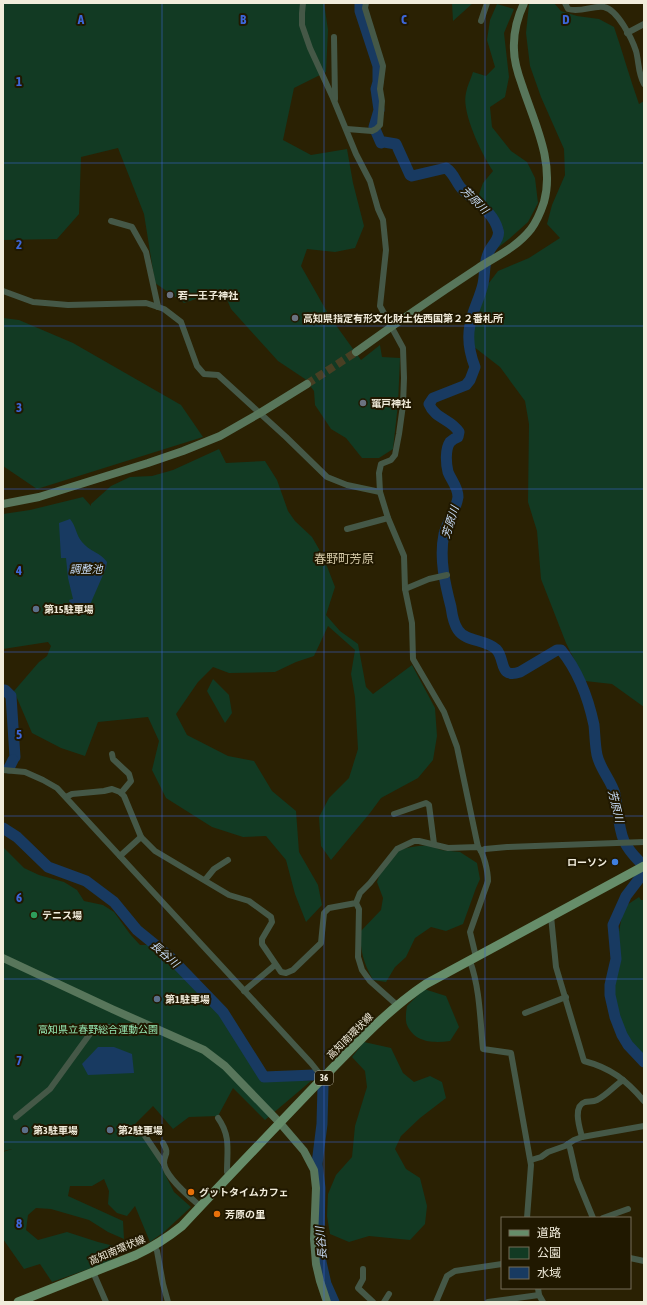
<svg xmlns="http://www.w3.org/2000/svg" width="647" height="1305" font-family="'Asap Condensed','Noto Sans JP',sans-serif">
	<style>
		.green { fill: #123a23 }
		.water { fill: #183a61 }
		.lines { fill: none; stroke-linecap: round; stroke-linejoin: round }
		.river { stroke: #183a61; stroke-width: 11 }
		.secondary-tunnel { stroke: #483f23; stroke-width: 8; stroke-dasharray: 8 4; stroke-linecap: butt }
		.street { stroke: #455847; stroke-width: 6 }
		.secondary { stroke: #58765b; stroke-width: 8 }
		.primary { stroke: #668d6a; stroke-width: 9 }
		.grid { fill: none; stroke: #3d66d8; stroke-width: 1; stroke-opacity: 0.55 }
		.worship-dot { fill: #6b7280; stroke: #201800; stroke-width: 1.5 }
		.service-dot { fill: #5c6f8a; stroke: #201800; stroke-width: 1.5 }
		.shop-dot { fill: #3f7fe0; stroke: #201800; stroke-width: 1.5 }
		.leisure-dot { fill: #2e9e5b; stroke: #201800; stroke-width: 1.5 }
		.food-dot { fill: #e8710a; stroke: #201800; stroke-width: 1.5 }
		.labels { text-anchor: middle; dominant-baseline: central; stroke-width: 4; stroke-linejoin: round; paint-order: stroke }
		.shield { fill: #201800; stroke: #b2ac99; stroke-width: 1 }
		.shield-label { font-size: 9px; font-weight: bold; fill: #f1ecdb }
		.poi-label { font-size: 10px; font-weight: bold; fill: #f1ecdb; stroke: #201800; text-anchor: start }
		.park-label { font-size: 10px; fill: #96e8b3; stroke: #201800 }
		.street-label { font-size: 10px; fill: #f1ecdb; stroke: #201800 }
		.water-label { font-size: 11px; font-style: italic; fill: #c7dcf7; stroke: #201800 }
		.quarter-label { font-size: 12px; fill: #d6cba9; stroke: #201800 }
		.grid-label { font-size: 13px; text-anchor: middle; font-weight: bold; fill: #3d66d8; stroke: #201800; stroke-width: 4; stroke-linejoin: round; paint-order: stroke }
	</style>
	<rect width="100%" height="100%" fill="#2a2103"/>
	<g class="green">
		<polygon points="3,3 324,3 328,30 326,72 294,88 283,140 311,155 347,149 353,183 364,226 355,248 335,252 307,249 301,266 330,317 361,360 380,345 382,357 400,358 398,404 393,449 379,458 362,458 346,438 331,429 315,405 314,391 305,379 278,361 231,309 223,290 184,303 155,283 144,214 118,148 81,157 79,214 57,239 3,240"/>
		<polygon points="452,3 473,3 453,21"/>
		<path d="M530 3H554L561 11 577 16 599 19 614 27C623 53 630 79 639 104L644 101V707L612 684 585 681 566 643 541 579 537 531 528 502 529 424 525 401 500 367 469 343 476 300 498 271 529 258 560 238 547 224 552 205 565 175 564 149 541 97 530 66 526 33 529 4Z"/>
		<path d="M497 4 514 9 504 33 509 77 505 97 490 107 492 127 511 151 527 162 535 178 538 203 528 222 509 239 495 250 503 233 497 217 489 206 478 197 483 183 493 171C482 155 461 112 466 93 467 86 471 79 473 72L486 76 495 67 487 40 490 20Z"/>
		<polygon points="3,318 19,320 73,343 181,405 203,437 37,489 3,466"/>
		<polygon points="219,449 226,463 265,461 277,480 288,511 295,521 312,537 323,556 335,587 326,615 340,631 358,644 366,687 373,694 412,665 435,708 437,736 433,760 418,778 381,798 370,813 331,860 321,846 319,817 329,798 349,778 358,749 355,697 351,674 355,650 328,626 314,656 296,662 275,672 229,673 213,667 198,682 176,714 187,735 228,756 254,761 272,791 296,811 299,852 318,885 322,905 306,922 295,894 286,860 266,836 243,837 212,827 166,798 152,770 159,741 148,717 98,722 85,756 61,748 32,733 14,691 39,662 47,656 51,646 48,642 3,649 3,514 30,510 83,497 91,506 91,504 111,486 130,477 152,476 173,470"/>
		<polygon points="213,679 229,695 232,713 225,723 207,691"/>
		<path d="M430 845 441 850 460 852 477 863 480 879 476 888 463 924 446 931 431 927 415 938 406 957 395 967 386 982 373 980C363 961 361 953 360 932L381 910 383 898 377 882C380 873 387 857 395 852 405 847 419 846 430 845Z"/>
		<polygon points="3,847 24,868 39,875 64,882 77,890 84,901 103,905 114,912 130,934 140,945 155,945 221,1014 264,1081 311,1081 265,1120 233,1088 218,1116 189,1117 173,1129 153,1106 135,1124 152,1148 174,1192 191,1207 164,1232 150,1242 135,1206 127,1216 117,1213 108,1204 109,1191 104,1179 92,1186 70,1186 68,1196 123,1221 124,1239 108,1232 89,1220 51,1209 36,1208 28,1215 26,1230 38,1240 67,1232 98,1242 130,1250 120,1253 108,1262 52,1282 40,1264 24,1269 3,1239 3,1152 12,1149 3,1151"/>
		<path d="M639 897 641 900H644V1066C637 1061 633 1054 629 1047 625 1042 621 1037 619 1031 606 995 616 944 624 907Z"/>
		<path d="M424 989 446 996 459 1027 450 1041C433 1043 415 1043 407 1025 405 1020 406 1011 407 1006Z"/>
		<polygon points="364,1042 391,1048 403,1073 414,1082 430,1076 442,1082 446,1098 420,1118 401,1136 395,1149 406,1169 420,1178 427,1206 425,1224 410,1240 369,1236 349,1242 330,1234 327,1216 328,1194 336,1175 352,1157 355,1126 367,1087 365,1071 352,1057"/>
	</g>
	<g class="water">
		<path d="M70 519C76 526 76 535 82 542 89 551 101 553 107 562L106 568 89 607 83 615 72 613 69 600 73 599 68 578 66 558H61L59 523Z"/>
		<polygon points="98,1047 114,1047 132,1054 134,1073 88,1075 82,1064"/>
	</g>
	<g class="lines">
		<g class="river">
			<path d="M360 3V11L378 66V82L376 89 379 110 374 127 381 143 384 142 396 144 410 175 412 176 446 168C454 173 456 183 462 189 475 202 493 211 498 230 501 239 490 246 488 254 484 263 485 275 483 284 480 298 472 311 470 325 467 339 470 354 475 367L470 380 466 385 433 398 429 404C435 419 451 419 459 432L458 437C455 438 452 440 450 442 445 449 446 464 448 472 451 480 458 487 458 497 456 511 447 522 444 534 439 558 445 584 451 607 452 614 453 623 458 630 466 642 485 639 496 649 506 659 498 679 520 672L557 650H561C579 672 588 697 594 725 595 735 595 745 597 755 600 769 611 780 615 794 618 809 618 827 624 841 628 849 633 855 639 861"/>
			<polyline points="3,690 5,690 11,696 15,757"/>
			<polyline points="9,768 13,760"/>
			<polyline points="3,828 17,837 48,867 86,881 114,902 137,930 169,956 223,1012 264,1077 314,1075"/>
			<polyline points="641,870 642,875 626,896 613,925 616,959 610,985 610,995 615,1017 622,1035 628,1045 644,1062"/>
			<polyline points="323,1086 322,1124 317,1164 320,1188 319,1237 321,1262 326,1284 334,1302"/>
		</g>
		<polyline class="secondary-tunnel" points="307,384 356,352"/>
		<g class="street">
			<polyline points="303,3 302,13 302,25 310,48 333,98 356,154 370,181 378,209 383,220 386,250 380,306 403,348 404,378 403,405 399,434 395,455 391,460 381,464 379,473 380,492 388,518 404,556 405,589 412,623 413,659 444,712 457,747 478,847"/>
			<path d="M565 3 568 9C581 13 593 5 604 7 618 10 632 39 636 51 639 62 638 74 644 84"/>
			<polyline points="481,21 487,3"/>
			<polyline points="627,33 644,24"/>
			<polyline points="334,37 335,99"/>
			<polyline points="347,129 372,131 376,129 380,125 382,101 380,89 383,66 365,8 366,3"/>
			<polyline points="111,221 132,227 146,252 158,307"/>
			<polyline points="3,291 33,302 45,303 68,305 146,303 164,309 181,322 197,366 204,374 218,375 286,437 327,477 347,485 380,492"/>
			<polyline points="347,529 388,518"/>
			<polyline points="405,589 429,579 447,575"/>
			<polyline points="112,754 113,759 129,774 131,781 121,793"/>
			<polyline points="3,770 25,772 43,780 57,788 311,1063 323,1078"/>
			<path d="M66 797 72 794 104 791 112 789 120 792 124 796 141 837 155 851 229 895 249 901 271 917 272 922 262 939V944L281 972 286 973 293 970 321 943 324 913 329 908 356 903 360 893 370 883 397 849 414 841H419L448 848 478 847C484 853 488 872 488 881L470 932 476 957"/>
			<polyline points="394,814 426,803 429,805 434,844"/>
			<polyline points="481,851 485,849 507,847 644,842"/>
			<polyline points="120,856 141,837"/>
			<polyline points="205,880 214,869 228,860"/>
			<polyline points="356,903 359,909 358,957 362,970 370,981 397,1005"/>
			<path d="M551 916 556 967 584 1061C611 1068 626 1080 644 1101"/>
			<path d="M470 961C480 989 480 1019 483 1049L511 1053 531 1165 527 1218"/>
			<polyline points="244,991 275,965"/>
			<polyline points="525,1013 566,997"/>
			<path d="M16 1117 50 1089 92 1031C105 1024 116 1027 129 1033L138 1020"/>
			<path d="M218 1118C231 1136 227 1151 227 1172L229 1176"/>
			<polyline points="139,1127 164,1164"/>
			<path d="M582 1137C580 1129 572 1106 585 1102 589 1101 593 1102 597 1100 607 1095 614 1086 623 1080"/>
			<path d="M163 1143C170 1155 164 1153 164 1163 165 1177 191 1198 200 1206"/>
			<polyline points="568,1144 570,1148 577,1179 593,1218"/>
			<polyline points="531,1160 541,1157 548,1152 565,1146 574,1140 582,1137 644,1126"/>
			<polyline points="603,1218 628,1209"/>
			<polyline points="154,1246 157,1251 163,1284 168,1302"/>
			<polyline points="630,1258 644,1261"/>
			<polyline points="363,1269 363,1279 358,1288 373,1302"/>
			<polyline points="93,1272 106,1302"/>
			<polyline points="538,1288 539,1295 543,1302"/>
			<polyline points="384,1302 389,1294"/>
			<polyline points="436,1302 447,1276 455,1271 502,1264"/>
			<polyline points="488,1302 539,1295"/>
		</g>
		<g class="secondary">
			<path d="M356 352C396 323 437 295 478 268 497 256 517 247 531 229 537 221 541 211 544 202 555 162 534 122 522 85 518 74 514 61 514 50 513 33 517 18 524 3"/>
			<polyline points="3,504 39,497 148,463 183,451 220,436 260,413 307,384"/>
			<polyline points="3,958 112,1009 204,1050 225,1066 280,1123 304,1151 314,1170 316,1188 314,1239 316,1264 320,1281 327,1302"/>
		</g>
		<path class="primary" d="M18 1302 136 1255C153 1247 167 1238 182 1226 226 1179 271 1132 316 1085 351 1050 384 1012 426 984L644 866"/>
	</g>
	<path class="grid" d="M162 3V1302M324 3V1302M485 3V1302M3 163H644M3 326H644M3 489H644M3 652H644M3 816H644M3 979H644M3 1142H644"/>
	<g class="worship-dot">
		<circle cx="170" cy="295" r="4"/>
		<circle cx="295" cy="318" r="4"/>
		<circle cx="363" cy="403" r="4"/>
	</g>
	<g class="service-dot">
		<circle cx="36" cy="609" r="4"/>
		<circle cx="157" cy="999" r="4"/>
		<circle cx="25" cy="1130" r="4"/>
		<circle cx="110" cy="1130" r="4"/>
	</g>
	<circle class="shop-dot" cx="615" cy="862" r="4"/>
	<circle class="leisure-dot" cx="34" cy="915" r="4"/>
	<g class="food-dot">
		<circle cx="191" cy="1192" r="4"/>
		<circle cx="217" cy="1214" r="4"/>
	</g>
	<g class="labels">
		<rect class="shield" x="315" y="1071" width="18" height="14" rx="3"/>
		<g class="shield-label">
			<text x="324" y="1078">36</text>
		</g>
		<g class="poi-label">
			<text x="178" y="295">若一王子神社</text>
			<text x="303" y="318">高知県指定有形文化財土佐西国第２２番札所</text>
			<text x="371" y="403">竃戸神社</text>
			<text x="44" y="609">第15駐車場</text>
			<text x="607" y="862" text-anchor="end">ローソン</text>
			<text x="42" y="915">テニス場</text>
			<text x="165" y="999">第1駐車場</text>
			<text x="33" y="1130">第3駐車場</text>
			<text x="118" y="1130">第2駐車場</text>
			<text x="199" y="1192">グットタイムカフェ</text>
			<text x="225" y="1214">芳原の里</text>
		</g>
		<g class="park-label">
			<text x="98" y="1029">高知県立春野総合運動公園</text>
		</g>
		<g class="street-label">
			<text transform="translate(350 1036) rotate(-45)">高知南環状線</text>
			<text transform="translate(117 1250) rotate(-23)">高知南環状線</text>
		</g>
		<g class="water-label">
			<text transform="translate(475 200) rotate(45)">芳原川</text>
			<text transform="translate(450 522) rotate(-73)">芳原川</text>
			<text x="86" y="569">調整池</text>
			<text transform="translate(616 806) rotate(76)">芳原川</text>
			<text transform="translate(165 954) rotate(41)">長谷川</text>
			<text transform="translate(321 1243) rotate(-95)">長谷川</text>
		</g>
		<g class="quarter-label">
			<text x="344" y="559">春野町芳原</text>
		</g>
	</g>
	<g class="grid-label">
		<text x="81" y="24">A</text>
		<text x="243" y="24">B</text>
		<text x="404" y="24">C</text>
		<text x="566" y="24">D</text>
		<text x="19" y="86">1</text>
		<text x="19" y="249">2</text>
		<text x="19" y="412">3</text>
		<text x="19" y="575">4</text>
		<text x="19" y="739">5</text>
		<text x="19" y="902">6</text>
		<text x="19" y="1065">7</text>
		<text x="19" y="1228">8</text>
	</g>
	<rect width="647" height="1305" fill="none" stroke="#f1ecdb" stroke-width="8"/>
	<rect x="501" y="1217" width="130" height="72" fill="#201800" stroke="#746d58"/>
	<rect x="509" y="1230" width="20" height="6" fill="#668d6a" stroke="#746d58"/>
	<text x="537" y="1237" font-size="12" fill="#f1ecdb">道路</text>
	<rect x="509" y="1247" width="20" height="12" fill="#123a23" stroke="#746d58"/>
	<text x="537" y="1257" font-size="12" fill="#f1ecdb">公園</text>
	<rect x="509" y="1267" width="20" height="12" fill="#183a61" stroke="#746d58"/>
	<text x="537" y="1277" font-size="12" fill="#f1ecdb">水域</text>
</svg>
